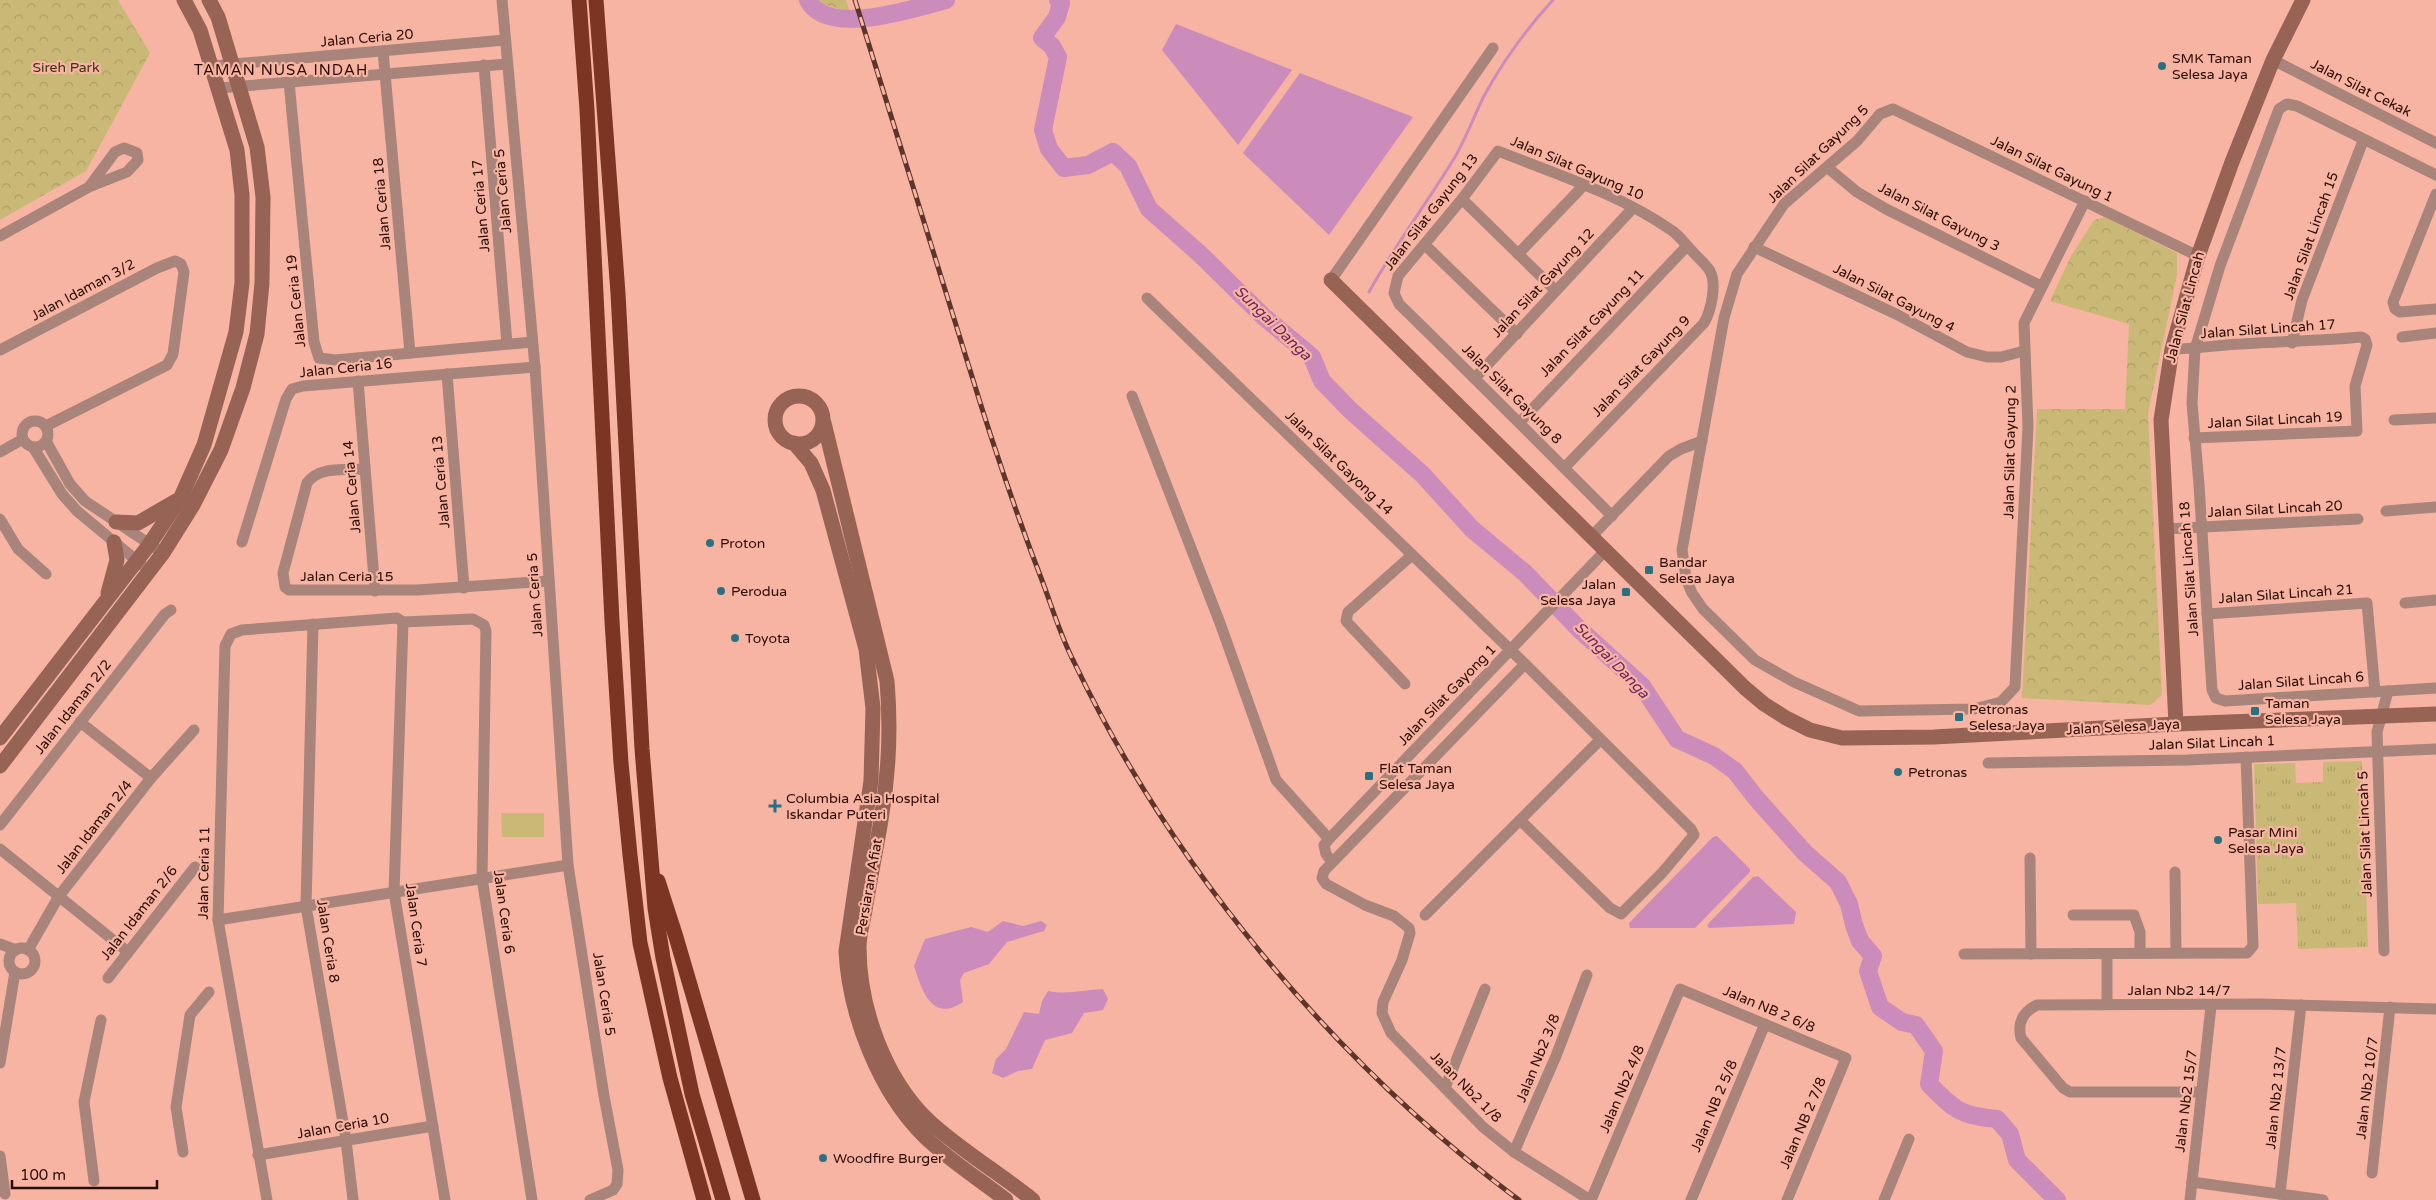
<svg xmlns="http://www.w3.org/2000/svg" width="2436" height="1200" font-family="'Varela Round',sans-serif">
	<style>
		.grass { fill: url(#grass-tufts) }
		.forest { fill: url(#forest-crowns) }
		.pitch { fill: #cab976 }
		.water { fill: #cb8bbb }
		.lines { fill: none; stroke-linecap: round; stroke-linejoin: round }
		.stream { stroke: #cb8bbb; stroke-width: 3 }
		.river { stroke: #cb8bbb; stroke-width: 18 }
		.street { stroke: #a8847a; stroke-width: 11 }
		.secondary { stroke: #966355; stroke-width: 15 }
		.highway { stroke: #7b3522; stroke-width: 15 }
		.rail-casing { stroke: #5c352b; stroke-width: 5 }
		.rail { stroke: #f7b4a2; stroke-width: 3; stroke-dasharray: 9; stroke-linecap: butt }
		.poi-dot { fill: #2b7080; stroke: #f7b4a2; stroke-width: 2 }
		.labels { text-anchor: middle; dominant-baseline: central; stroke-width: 4.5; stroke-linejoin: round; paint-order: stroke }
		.street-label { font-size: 14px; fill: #2a0c05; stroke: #f7b4a2 }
		.poi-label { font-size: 14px; fill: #2a0c05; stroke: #f7b4a2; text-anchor: start }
		.park-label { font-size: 14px; fill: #3c3411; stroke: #f7b4a2 }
		.neighbourhood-label { font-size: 15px; letter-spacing: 1px; fill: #2a0c05; stroke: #f7b4a2 }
		.water-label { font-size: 15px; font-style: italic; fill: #6e2360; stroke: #f7b4a2 }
	</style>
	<defs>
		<pattern id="grass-tufts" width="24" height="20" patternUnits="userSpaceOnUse" patternTransform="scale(1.25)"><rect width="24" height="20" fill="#cab976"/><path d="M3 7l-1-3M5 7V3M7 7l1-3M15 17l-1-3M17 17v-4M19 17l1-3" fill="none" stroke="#ae9e65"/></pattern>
		<pattern id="forest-crowns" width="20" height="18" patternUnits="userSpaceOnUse" patternTransform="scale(1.25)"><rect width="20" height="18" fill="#cab976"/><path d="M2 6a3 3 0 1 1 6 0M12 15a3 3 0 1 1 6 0" fill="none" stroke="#ae9e65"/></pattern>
	</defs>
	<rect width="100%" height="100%" fill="#f7b4a2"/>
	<polygon class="grass" points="2362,761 2368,947 2298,949 2296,903 2258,904 2254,764 2295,763 2296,783 2323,782 2323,762"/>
	<g class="forest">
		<polygon points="0,0 118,0 150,53 86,171 0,220"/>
		<polygon points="820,0 846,0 850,12 822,4"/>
		<polygon points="2104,217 2177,253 2177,275 2148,413 2162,695 2150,705 2022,698 2037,409 2125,409 2129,324 2050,301 2071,256 2094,220"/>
	</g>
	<polygon class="pitch" points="501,813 544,813 544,837 502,837"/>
	<g class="water">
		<polygon points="1176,24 1292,70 1238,145 1162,50"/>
		<polygon points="1300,73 1413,117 1329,235 1243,153"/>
		<polygon points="1717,836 1750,869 1750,872 1695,928 1630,928 1629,923 1713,837"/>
		<polygon points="1758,876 1796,912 1794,924 1709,928 1707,925 1753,877"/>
		<path d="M1003 921 1023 926 1041 921 1047 925 1044 931 1007 942 989 964 964 973 960 980 963 1002C932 1023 922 991 914 966L925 939 971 927 988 932Z"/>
		<path d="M1103 989 1108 999 1103 1010 1084 1013 1072 1033 1045 1040 1032 1069 1018 1071 1003 1078 992 1073 996 1059 1006 1049 1024 1012 1039 1014 1042 1001 1048 991C1066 995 1084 990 1103 989Z"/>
	</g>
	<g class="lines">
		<path class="stream" d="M1369 292C1395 245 1427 203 1455 157 1466 138 1474 116 1484 96 1502 63 1528 27 1553 0"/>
		<g class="river">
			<path d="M808 0C827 38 915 8 946 0"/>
			<path d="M1058 0 1061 3 1057 17 1042 38 1052 46 1058 57 1043 130 1049 149 1064 168 1088 165 1113 152 1128 166 1149 209 1201 255 1263 316 1312 357 1322 381 1350 410 1423 475 1472 529 1525 573 1579 629 1642 686 1677 739 1714 756 1735 771 1756 798 1805 853 1838 882 1849 904 1854 925 1860 941 1873 956 1868 971 1880 1007 1902 1022 1916 1025 1934 1051 1929 1084C1954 1110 1961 1116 1997 1119L2010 1134 2017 1160 2057 1200"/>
		</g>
		<g class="street">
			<polyline points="502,0 535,367 568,865 604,1096 618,1170 617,1184 613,1190 590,1200"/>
			<polyline points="383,51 410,353"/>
			<polyline points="2273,60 2436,143"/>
			<polyline points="484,65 507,344"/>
			<polyline points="212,66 505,40"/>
			<polyline points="289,82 314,342 319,358 335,360 532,342"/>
			<polyline points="219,88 507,64"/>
			<polyline points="1828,168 1857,192 1886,209 2041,286"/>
			<polyline points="2436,175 2297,106 2287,104 2279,109 2220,266 2195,349 2192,403 2199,485 2212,690 2216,698 2225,701 2436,688"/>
			<polyline points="2436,194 2393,302 2395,309 2400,312 2436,309"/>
			<polyline points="1462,199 1556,291"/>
			<polyline points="2085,201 2024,323 2028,427 2015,687 2001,702 1974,709 1859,711 1794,682 1755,660 1703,609 1692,593 1686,579 1682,550 1724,318 1737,274 1784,204 1857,141 1880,114 1893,109 2198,256"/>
			<polyline points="0,236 89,187 127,172 138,160 137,153 124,148 115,152 89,187"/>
			<polyline points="1425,245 1517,334"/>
			<polyline points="1754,247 1898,315 1967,352 1987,357 2001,357 2024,351"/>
			<polyline points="1518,254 1584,185"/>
			<polyline points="1331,280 1493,48"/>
			<polyline points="1147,298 1525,664 1324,871 1322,878 1326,884 1365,905 1394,916 1409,928 1410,933 1402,960 1383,1002 1382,1013 1391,1033 1483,1127 1514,1152 1590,1200"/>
			<polyline points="2402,337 2436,333"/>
			<polyline points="2292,343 2302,300 2363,141"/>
			<path d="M2172 349C2195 349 2218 345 2241 344 2281 341 2321 341 2361 337L2365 339 2367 345 2355 386 2357 431 2194 438"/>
			<polyline points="0,350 157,268 175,261 181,264 184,272 173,354 167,365 46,426"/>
			<polyline points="447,374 464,588"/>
			<polyline points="1475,378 1633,208"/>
			<polyline points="358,381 375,591"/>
			<polyline points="1132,396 1220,623 1276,780 1329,839"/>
			<polyline points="2394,420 2436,418"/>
			<circle cx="35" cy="434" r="13"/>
			<polyline points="1520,422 1687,246"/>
			<polyline points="46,441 70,484 85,501 163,553"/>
			<polyline points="33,447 62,494 77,511 142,565"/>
			<polyline points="0,452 23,439"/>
			<path d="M1564 468 1704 323C1711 311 1717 284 1710 271 1706 264 1698 258 1692 251 1685 244 1679 235 1671 230 1619 194 1556 174 1498 151L1462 199 1398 276 1394 293 1399 304C1471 374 1541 445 1612 516"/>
			<path d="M365 469C347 470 319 466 307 483L283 573 285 587 289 590H417L549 581"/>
			<polyline points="2386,511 2436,507"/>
			<polyline points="0,519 18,549 46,574"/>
			<polyline points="2165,529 2358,519"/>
			<polyline points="1591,537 1669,456 1681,449 1702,441"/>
			<polyline points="242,542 286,399 292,389 303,386 535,367"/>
			<polyline points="2405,603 2436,600"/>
			<polyline points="2207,614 2367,603 2375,692"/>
			<polyline points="403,622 394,892 445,1200"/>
			<polyline points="313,624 306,906 346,1140 353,1200"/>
			<polyline points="1405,684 1346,621 1348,612 1412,555"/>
			<polyline points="80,722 151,778"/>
			<polyline points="1988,763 2187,760 2436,749"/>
			<polyline points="1520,820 1610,908 1621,914 1662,873 1694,835 1691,829 1525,664"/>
			<polyline points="0,825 165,614 171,610"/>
			<polyline points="0,849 128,952"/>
			<polyline points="2030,858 2031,954"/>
			<polyline points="1332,862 1326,854 1324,845 1329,839 1605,551"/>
			<polyline points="2175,872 2176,952"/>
			<polyline points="1425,915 1600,740"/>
			<polyline points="2073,915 2134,915 2140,932 2140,953"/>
			<polyline points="218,920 568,865"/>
			<polyline points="0,944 16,950"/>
			<circle cx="22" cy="961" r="13"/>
			<polyline points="28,950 59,896 151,778 194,730"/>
			<polyline points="2384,951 2377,732 2388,691"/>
			<polyline points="1964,954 2247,953 2253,946 2246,757"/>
			<polyline points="2107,955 2107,1004"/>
			<polyline points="108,978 195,867"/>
			<polyline points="0,1063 15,972"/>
			<polyline points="1445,1088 1485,989"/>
			<path d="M2201 1092H2070L2063 1088 2021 1038C2017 1022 2023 1012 2037 1005L2260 1004 2436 1009"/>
			<polyline points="183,1152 176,1107 190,1015 209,992"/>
			<polyline points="1514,1152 1556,1056 1587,975"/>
			<polyline points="258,1155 433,1126"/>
			<polyline points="0,1156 5,1194"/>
			<polyline points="2372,1173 2390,1007"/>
			<polyline points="94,1181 84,1102 101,1020"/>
			<polyline points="2192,1182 2323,1200"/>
			<polyline points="2280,1194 2301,1005"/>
			<polyline points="267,1200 218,920 225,646 231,634 242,630 397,618 403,622 473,619 484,625 486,631 482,878 532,1200"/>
			<polyline points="1591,1200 1680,989 1846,1058 1787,1200"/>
			<polyline points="1691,1200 1765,1024"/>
			<polyline points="1884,1200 1909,1139"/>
			<polyline points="2190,1200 2211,1006"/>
		</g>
		<g class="secondary">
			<polyline points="1331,280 1745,688 1764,704 1786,718 1810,730 1842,738 1934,737 2176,724 2436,714"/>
			<circle cx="799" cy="420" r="24"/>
			<path d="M824 423 887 681C891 728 889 773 881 820 876 850 870 880 865 910 863 922 859 935 859 947 859 1008 885 1080 930 1122 962 1151 999 1173 1033 1200"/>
			<path d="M794 443 811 463 823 490 866 649 873 708 871 781 846 951C849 1014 879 1092 925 1137 950 1161 979 1179 1006 1200"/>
			<polyline points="116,522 138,523 176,501"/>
			<polyline points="108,593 117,560 114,542"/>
			<polyline points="2176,724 2161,420 2172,349 2198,256 2232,162 2273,60 2303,0"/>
			<polyline points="0,738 149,545 181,497 204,445 236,332 242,283 242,195 237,150 200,30 184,0"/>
			<polyline points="0,766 163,553 193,505 221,450 243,388 257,334 262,283 263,197 257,147 218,17 209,0"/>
		</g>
		<g class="highway">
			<polyline points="579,0 587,110 612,621 621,763 630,855 640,943 670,1078 704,1200"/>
			<polyline points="596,0 618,293 642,749 655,908 663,958 692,1094 723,1200"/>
			<polyline points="658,881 676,937 753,1200"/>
		</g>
		<g class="rail-casing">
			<path id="rail" d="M855 0C893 123 932 247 970 370 992 442 1016 513 1043 583 1053 610 1061 637 1074 662 1173 869 1336 1064 1519 1200"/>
		</g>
		<use href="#rail" class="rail"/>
	</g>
	<g class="poi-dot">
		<circle cx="2162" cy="66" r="5"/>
		<circle cx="710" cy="543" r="5"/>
		<rect x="1644" y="565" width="10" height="10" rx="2.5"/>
		<circle cx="721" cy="591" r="5"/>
		<rect x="1621" y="587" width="10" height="10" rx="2.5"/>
		<circle cx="735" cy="638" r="5"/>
		<rect x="2250" y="706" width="10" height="10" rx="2.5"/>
		<rect x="1954" y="712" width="10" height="10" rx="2.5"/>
		<circle cx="1898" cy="772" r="5"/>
		<rect x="1364" y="771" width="10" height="10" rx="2.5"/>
		<path d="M772.5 798.5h5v5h5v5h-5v5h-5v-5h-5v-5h5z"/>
		<circle cx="2218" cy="840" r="5"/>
		<circle cx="823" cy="1158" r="5"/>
	</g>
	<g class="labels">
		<g class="street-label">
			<text transform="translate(367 38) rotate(-5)">Jalan Ceria 20</text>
			<text transform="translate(2361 88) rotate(27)">Jalan Silat Cekak</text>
			<text transform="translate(1818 154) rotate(-44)">Jalan Silat Gayung 5</text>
			<text transform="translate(1577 168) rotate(23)">Jalan Silat Gayung 10</text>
			<text transform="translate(2052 169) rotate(26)">Jalan Silat Gayung 1</text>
			<text transform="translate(503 191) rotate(-95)">Jalan Ceria 5</text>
			<text transform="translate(382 204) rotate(-95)">Jalan Ceria 18</text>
			<text transform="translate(481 206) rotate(-95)">Jalan Ceria 17</text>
			<text transform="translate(1431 212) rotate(-52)">Jalan Silat Gayung 13</text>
			<text transform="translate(1939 217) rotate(27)">Jalan Silat Gayung 3</text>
			<text transform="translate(2311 236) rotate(-70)">Jalan Silat Lincah 15</text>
			<text transform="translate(1543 283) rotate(-47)">Jalan Silat Gayung 12</text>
			<text transform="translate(83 290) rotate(-28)">Jalan Idaman 3/2</text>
			<text transform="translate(1894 298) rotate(27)">Jalan Silat Gayung 4</text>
			<text transform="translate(296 301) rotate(-96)">Jalan Ceria 19</text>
			<text transform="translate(2185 307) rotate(-75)">Jalan Silat Lincah</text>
			<text transform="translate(1592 323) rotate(-46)">Jalan Silat Gayung 11</text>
			<text transform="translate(2268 329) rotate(-4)">Jalan Silat Lincah 17</text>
			<text transform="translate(1641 366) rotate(-46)">Jalan Silat Gayung 9</text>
			<text transform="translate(346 368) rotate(-6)">Jalan Ceria 16</text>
			<text transform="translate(1512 394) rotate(45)">Jalan Silat Gayung 8</text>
			<text transform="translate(2275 420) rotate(-3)">Jalan Silat Lincah 19</text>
			<text transform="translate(2010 452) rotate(-89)">Jalan Silat Gayung 2</text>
			<text transform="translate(1339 463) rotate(44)">Jalan Silat Gayong 14</text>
			<text transform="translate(441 482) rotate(-95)">Jalan Ceria 13</text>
			<text transform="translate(352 487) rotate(-95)">Jalan Ceria 14</text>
			<text transform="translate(2275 509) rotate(-3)">Jalan Silat Lincah 20</text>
			<text transform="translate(2189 569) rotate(-94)">Jalan Silat Lincah 18</text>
			<text x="347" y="576">Jalan Ceria 15</text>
			<text transform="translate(2286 594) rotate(-4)">Jalan Silat Lincah 21</text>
			<text transform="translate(535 595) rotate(-94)">Jalan Ceria 5</text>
			<text transform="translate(2301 681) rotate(-4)">Jalan Silat Lincah 6</text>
			<text transform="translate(1447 695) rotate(-46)">Jalan Silat Gayong 1</text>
			<text transform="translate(73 707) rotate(-52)">Jalan Idaman 2/2</text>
			<text transform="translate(2123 727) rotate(-3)">Jalan Selesa Jaya</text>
			<text transform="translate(2212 743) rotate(-2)">Jalan Silat Lincah 1</text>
			<text transform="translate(94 827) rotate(-52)">Jalan Idaman 2/4</text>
			<text transform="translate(2365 834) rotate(-92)">Jalan Silat Lincah 5</text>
			<text transform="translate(204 873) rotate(-89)">Jalan Ceria 11</text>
			<text transform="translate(869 887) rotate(-80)">Persiaran Afiat</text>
			<text transform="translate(504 912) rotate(82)">Jalan Ceria 6</text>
			<text transform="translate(139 913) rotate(-52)">Jalan Idaman 2/6</text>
			<text transform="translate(416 925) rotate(82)">Jalan Ceria 7</text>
			<text transform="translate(328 941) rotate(81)">Jalan Ceria 8</text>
			<text x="2179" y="990">Jalan Nb2 14/7</text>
			<text transform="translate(604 994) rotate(81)">Jalan Ceria 5</text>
			<text transform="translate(1769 1009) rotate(23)">Jalan NB 2 6/8</text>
			<text transform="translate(1538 1058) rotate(-68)">Jalan Nb2 3/8</text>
			<text transform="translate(1466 1087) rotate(45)">Jalan Nb2 1/8</text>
			<text transform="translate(2367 1088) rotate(-83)">Jalan Nb2 10/7</text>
			<text transform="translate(1622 1089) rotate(-67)">Jalan Nb2 4/8</text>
			<text transform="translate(2276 1098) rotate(-84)">Jalan Nb2 13/7</text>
			<text transform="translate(2186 1101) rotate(-83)">Jalan Nb2 15/7</text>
			<text transform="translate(1714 1106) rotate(-67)">Jalan NB 2 5/8</text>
			<text transform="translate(1803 1123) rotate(-67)">Jalan NB 2 7/8</text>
			<text transform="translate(343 1126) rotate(-10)">Jalan Ceria 10</text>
		</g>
		<g class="poi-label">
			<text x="2172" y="58">SMK Taman<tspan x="2172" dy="16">Selesa Jaya</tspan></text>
			<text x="720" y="543">Proton</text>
			<text x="1659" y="562">Bandar<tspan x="1659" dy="16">Selesa Jaya</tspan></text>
			<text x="1616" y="584" text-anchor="end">Jalan<tspan x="1616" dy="16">Selesa Jaya</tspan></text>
			<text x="731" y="591">Perodua</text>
			<text x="745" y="638">Toyota</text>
			<text x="2265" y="703">Taman<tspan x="2265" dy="16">Selesa Jaya</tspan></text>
			<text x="1969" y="709">Petronas<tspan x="1969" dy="16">Selesa Jaya</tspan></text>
			<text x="1379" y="768">Flat Taman<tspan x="1379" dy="16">Selesa Jaya</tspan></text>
			<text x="1908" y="772">Petronas</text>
			<text x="786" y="798">Columbia Asia Hospital<tspan x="786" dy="16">Iskandar Puteri</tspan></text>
			<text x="2228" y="832">Pasar Mini<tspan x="2228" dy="16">Selesa Jaya</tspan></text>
			<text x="833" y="1158">Woodfire Burger</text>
		</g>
		<g class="park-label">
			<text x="66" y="67">Sireh Park</text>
		</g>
		<g class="neighbourhood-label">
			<text x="281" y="70">TAMAN NUSA INDAH</text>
		</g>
		<g class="water-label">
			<text transform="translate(1273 323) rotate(44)">Sungai Danga</text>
			<text transform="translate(1612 660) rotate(46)">Sungai Danga</text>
		</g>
	</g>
	<path d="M12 1180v8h145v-8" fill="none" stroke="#2a0c05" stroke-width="2.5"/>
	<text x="20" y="1180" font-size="15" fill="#2a0c05" stroke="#f7b4a2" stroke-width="4" paint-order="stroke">100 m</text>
</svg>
